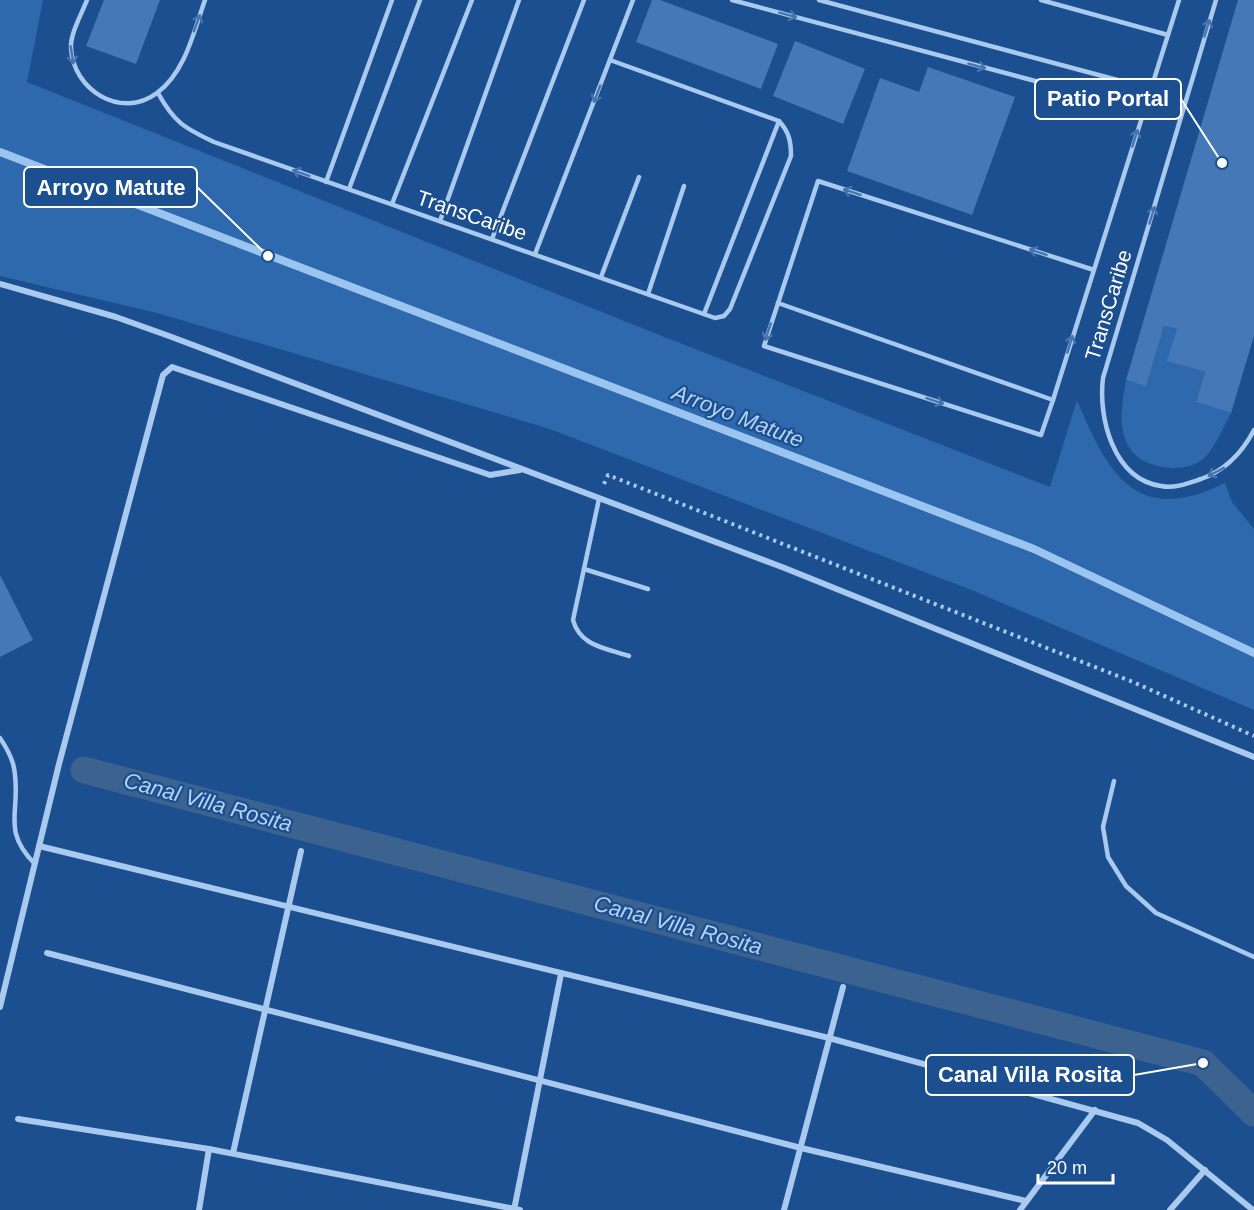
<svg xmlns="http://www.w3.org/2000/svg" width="1254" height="1210" font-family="Arial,sans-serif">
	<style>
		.green { fill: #2e69ad }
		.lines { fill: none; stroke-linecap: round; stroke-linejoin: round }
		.stream { stroke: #9cc4f0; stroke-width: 8 }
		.canal { stroke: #3c6290; stroke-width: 27 }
		.building { fill: #4478b7 }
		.path { stroke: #a9c9ee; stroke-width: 4; stroke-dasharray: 3 4.5; stroke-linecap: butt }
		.lane { stroke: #a9c9ee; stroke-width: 4.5 }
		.street { stroke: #a9c9ee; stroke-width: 6 }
		.oneway { stroke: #4674ac }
		.labels { text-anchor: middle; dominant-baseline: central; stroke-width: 4.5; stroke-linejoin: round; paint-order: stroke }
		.street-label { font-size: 21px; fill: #fff; stroke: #1b4f8f }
		.water-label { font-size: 22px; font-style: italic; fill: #b5d3f5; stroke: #1b4f8f }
		.leader { fill: none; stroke: #fff; stroke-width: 2 }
		.callout-dot { fill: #fff; stroke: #1b4f8f; stroke-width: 2 }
		.callout { fill: #1b4f8f; stroke: #fff; stroke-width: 2 }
		.callout-label { font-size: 22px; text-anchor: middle; font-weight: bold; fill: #fff }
	</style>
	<rect width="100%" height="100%" fill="#1b4f8f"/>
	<g class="green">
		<path d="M0 0H43L27 82 672 340 1050 487 1077 400C1108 474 1136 527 1225 483L1232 502 1254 529V710L974 591 547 428 157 313 0 276Z"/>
		<path d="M1164 326 1177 329 1168 361 1205 372 1196 402 1231 413C1224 426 1212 455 1199 462 1189 468 1173 469 1163 467 1115 459 1119 418 1126 380L1146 385Z"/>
	</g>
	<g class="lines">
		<polyline class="stream" points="0,152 1034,549 1254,653"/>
		<polyline class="canal" points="84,770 1203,1063 1254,1113"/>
	</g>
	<g class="building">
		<polygon points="104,0 160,0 136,64 86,46"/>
		<polygon points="652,0 660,0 778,44 761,89 636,42"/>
		<polygon points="1238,0 1254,0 1254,336 1231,413 1196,402 1205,372 1167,361 1177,329 1164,326 1146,386 1126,380"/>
		<polygon points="795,41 865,69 843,124 773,96"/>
		<polygon points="928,67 1015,97 972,215 847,171 880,78 919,92"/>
		<polygon points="0,575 33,640 0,657"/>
	</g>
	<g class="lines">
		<polyline class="path" points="604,484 608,475 1133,682 1254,736"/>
		<g class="lane">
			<path d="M87 0C82 13 70 34 71 48 73 90 121 120 157 93 185 73 194 31 205 0"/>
			<polyline points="732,0 1144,110"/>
			<polyline points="819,0 1151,89"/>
			<polyline points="1041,0 1168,35"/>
			<path d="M1216 0 1103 378C1098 417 1113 479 1161 486 1174 489 1189 483 1201 479 1226 470 1242 453 1254 430"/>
			<path d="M158 93C174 122 184 128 214 142L715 318 724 316 730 309 791 156C791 141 789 132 779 121L610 60"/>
			<polyline points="326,182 392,0"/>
			<polyline points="349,189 420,0"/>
			<polyline points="392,204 472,0"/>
			<polyline points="440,221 519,0"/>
			<polyline points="492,239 584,0"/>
			<polyline points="535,254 633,0"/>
			<polyline points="1094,270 818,181 764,346 1041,435 1053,400 1179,0"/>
			<polyline points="601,277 639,177"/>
			<polyline points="648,294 684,186"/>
			<polyline points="778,303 1053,400"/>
			<polyline points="704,314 779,121"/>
			<path d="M599 499 573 620C580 646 605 648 629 656"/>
			<polyline points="584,569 648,589"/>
			<path d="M0 738C6 747 12 757 14 768 22 811 0 829 35 864"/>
			<polyline points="1114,781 1103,827 1108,857 1126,886 1156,913 1254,957"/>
		</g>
		<g class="street">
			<polyline points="0,284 116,317 169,336 782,567 1254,757"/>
			<polyline points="39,846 829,1038 1138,1123 1167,1140 1253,1210"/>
			<polyline points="47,953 801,1148 1026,1201"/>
			<polyline points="0,1007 59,764 163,375 172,367 490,475 520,470"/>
			<polyline points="18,1119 209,1149 520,1210"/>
			<polyline points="233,1153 301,851"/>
			<polyline points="199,1210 209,1149"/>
			<polyline points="514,1210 561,974"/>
			<polyline points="784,1210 843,987"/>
			<polyline points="1020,1210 1095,1110"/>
			<polyline points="1170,1210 1205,1170"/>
		</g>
	</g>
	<defs><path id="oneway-shaft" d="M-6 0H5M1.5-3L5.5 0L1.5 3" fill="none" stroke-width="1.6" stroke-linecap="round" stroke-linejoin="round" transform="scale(1.5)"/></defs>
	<g class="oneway">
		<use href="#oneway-shaft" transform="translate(788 15) rotate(15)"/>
		<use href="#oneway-shaft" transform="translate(197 23) rotate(-70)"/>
		<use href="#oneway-shaft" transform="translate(1207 28) rotate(-73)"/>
		<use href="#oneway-shaft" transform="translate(72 55) rotate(81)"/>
		<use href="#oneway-shaft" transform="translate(977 66) rotate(15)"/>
		<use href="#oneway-shaft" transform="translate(597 94) rotate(111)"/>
		<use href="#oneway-shaft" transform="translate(1135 138) rotate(-73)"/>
		<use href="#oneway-shaft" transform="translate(301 173) rotate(-161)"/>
		<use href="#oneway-shaft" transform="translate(852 192) rotate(-162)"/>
		<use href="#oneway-shaft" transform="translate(1152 215) rotate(-73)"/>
		<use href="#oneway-shaft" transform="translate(1038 252) rotate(-162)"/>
		<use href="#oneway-shaft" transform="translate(768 332) rotate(108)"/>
		<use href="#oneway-shaft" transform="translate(1070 344) rotate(-73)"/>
		<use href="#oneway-shaft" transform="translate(935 401) rotate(18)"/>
		<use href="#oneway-shaft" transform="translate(1216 472) rotate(152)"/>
	</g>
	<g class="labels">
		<g class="street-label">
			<text transform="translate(472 215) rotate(19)">TransCaribe</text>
			<text transform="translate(1108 305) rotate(-73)">TransCaribe</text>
		</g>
		<g class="water-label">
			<text transform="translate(738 416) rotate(21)">Arroyo Matute</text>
			<text transform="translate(208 802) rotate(15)">Canal Villa Rosita</text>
			<text transform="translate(678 925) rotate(15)">Canal Villa Rosita</text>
		</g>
	</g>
	<path class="leader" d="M1222 163L1181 99M268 256L197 187M1203 1063L1134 1075"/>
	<g class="callout-dot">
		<circle cx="1222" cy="163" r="6"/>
		<circle cx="268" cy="256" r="6"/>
		<circle cx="1203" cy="1063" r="6"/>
	</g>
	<g class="callout">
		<rect x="1035" y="79" width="146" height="40" rx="6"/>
		<rect x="24" y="167" width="173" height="40" rx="6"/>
		<rect x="926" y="1055" width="208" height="40" rx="6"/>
	</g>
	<g class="callout-label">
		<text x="1108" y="106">Patio Portal</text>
		<text x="111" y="195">Arroyo Matute</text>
		<text x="1030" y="1082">Canal Villa Rosita</text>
	</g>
	<path d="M1038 1174v9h75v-9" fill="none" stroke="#ffffff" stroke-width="3"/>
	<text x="1047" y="1174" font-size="18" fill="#ffffff" stroke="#1b4f8f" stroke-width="4.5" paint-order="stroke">20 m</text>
</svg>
